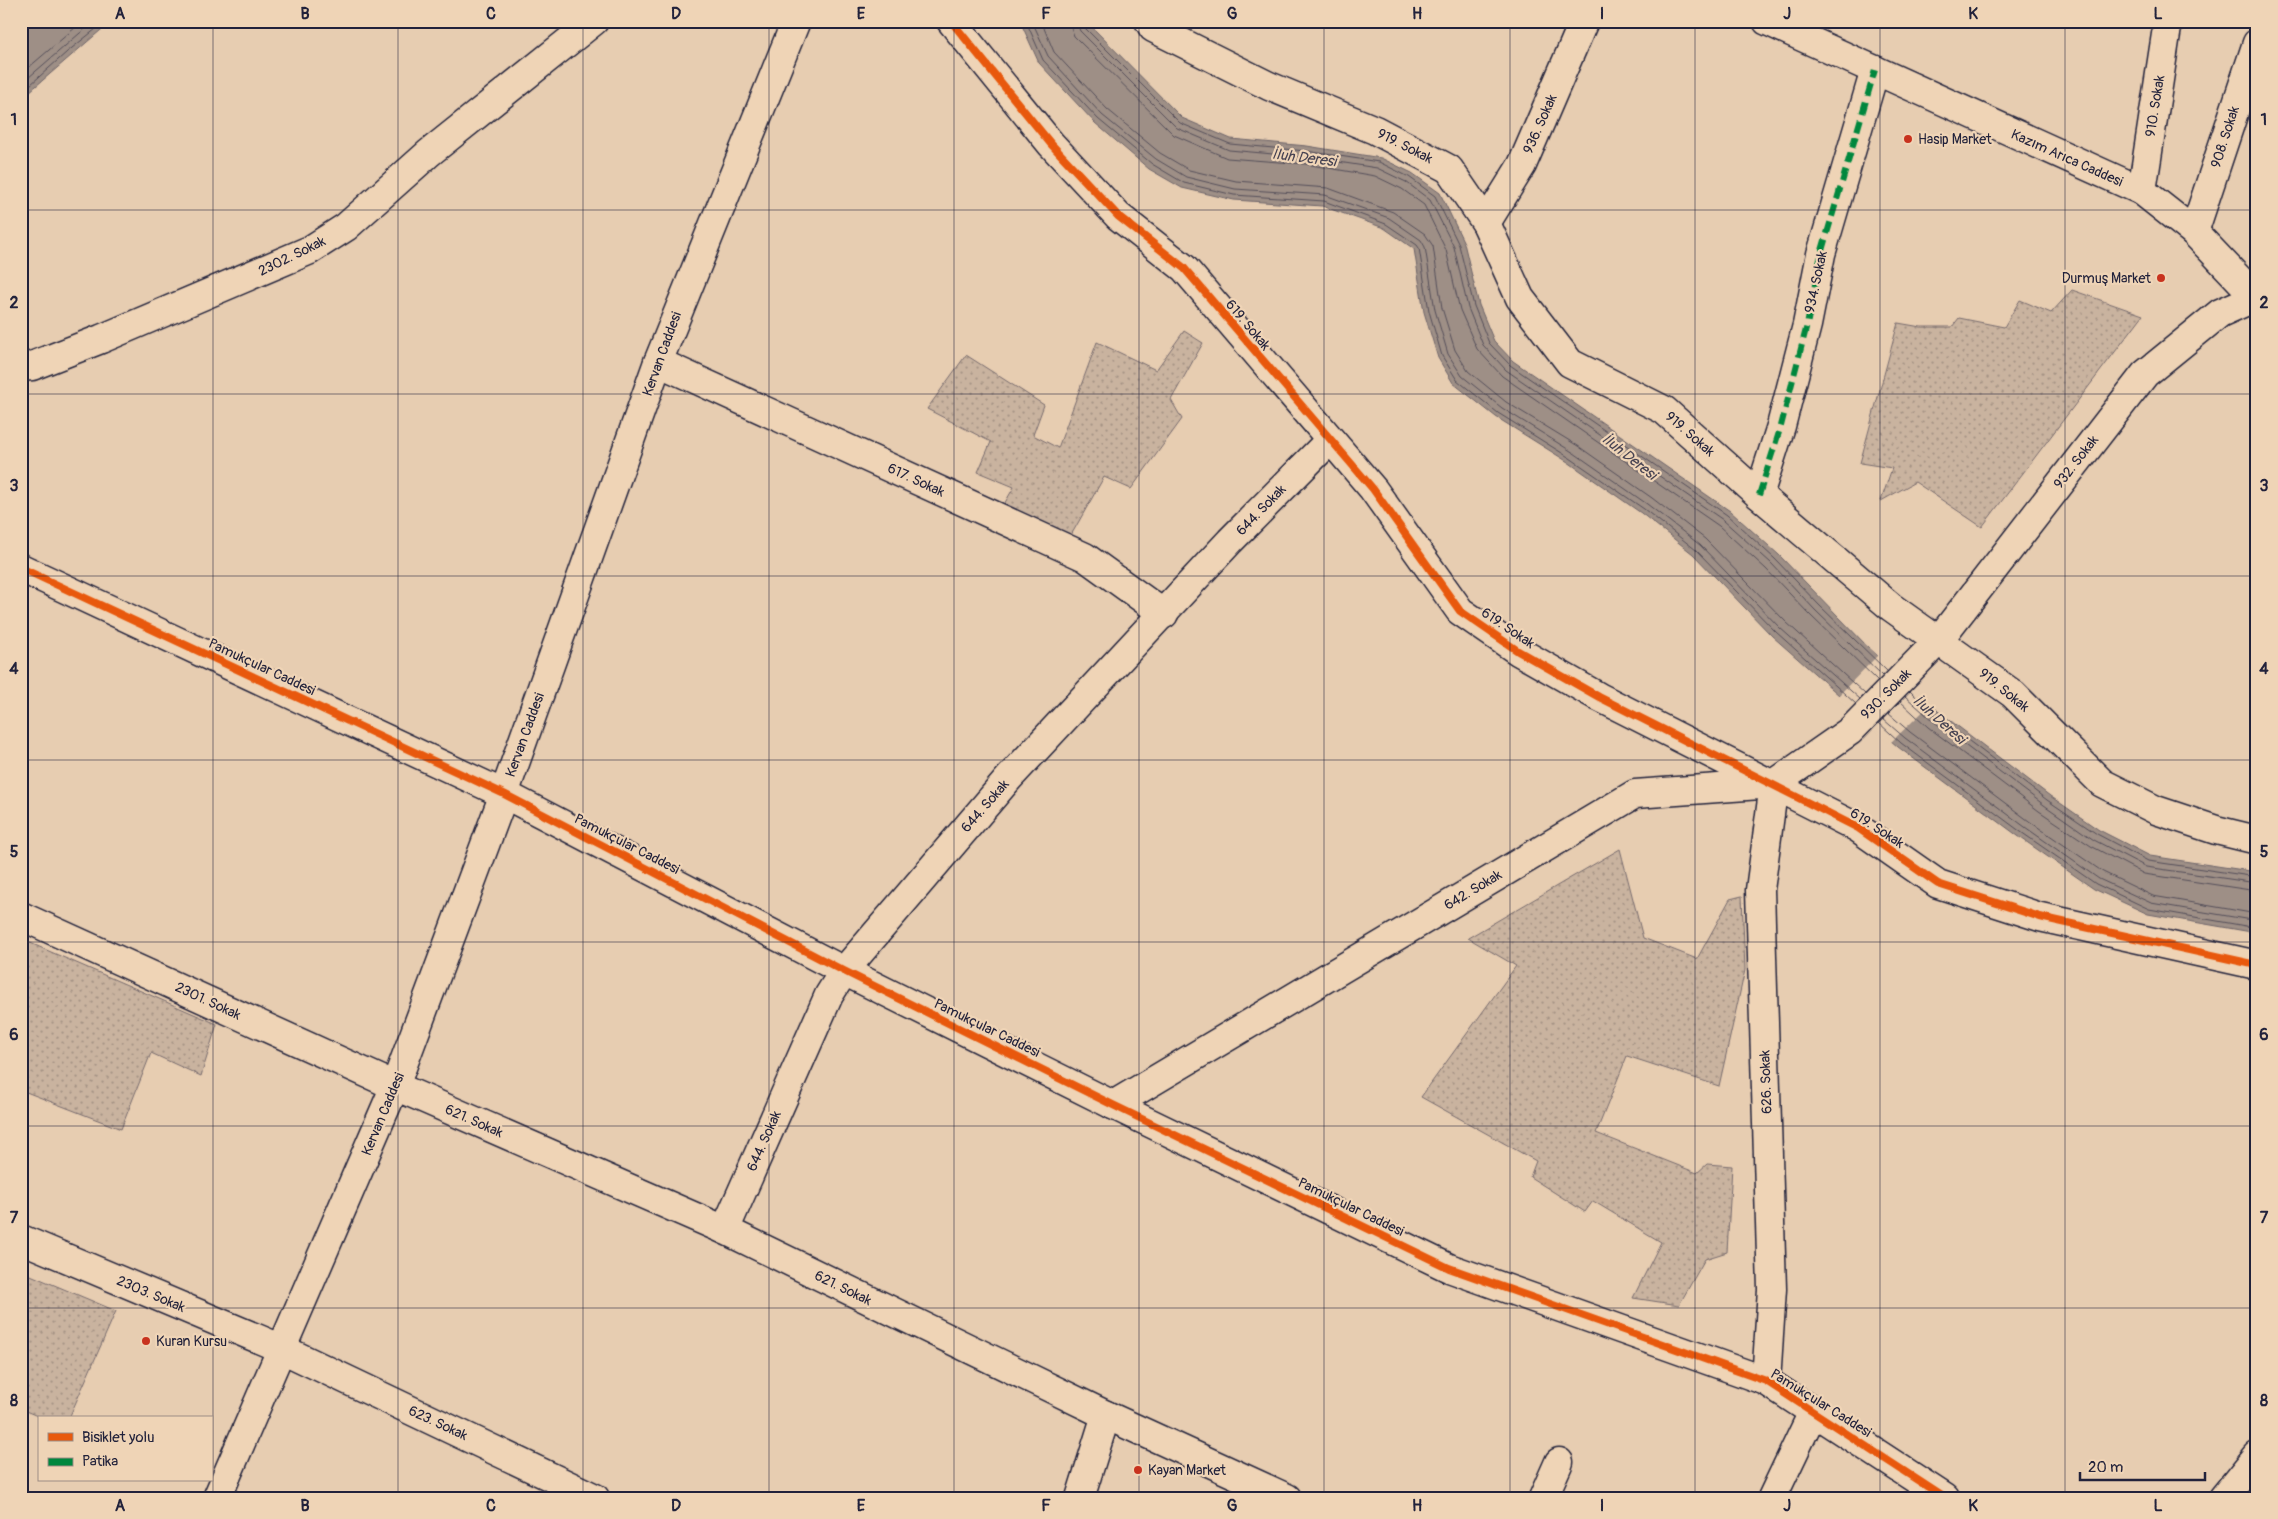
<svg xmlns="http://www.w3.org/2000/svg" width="2278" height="1519" font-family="Pangolin,sans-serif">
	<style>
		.garden { fill: url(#garden-dots); stroke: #766a6d }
		.water { fill: #9e8f86; stroke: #6c6368 }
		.pier { fill: #e7cdb1 }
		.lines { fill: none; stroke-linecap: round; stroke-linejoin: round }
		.shore { stroke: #544e59; stroke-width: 1 }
		.pedestrian-casing { stroke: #22223b; stroke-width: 31 }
		.minor-casing { stroke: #22223b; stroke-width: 31 }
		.tertiary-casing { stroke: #22223b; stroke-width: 31 }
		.pedestrian { stroke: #efd4b6; stroke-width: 28 }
		.minor { stroke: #efd4b6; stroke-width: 28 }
		.tertiary { stroke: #efd4b6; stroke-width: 28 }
		.quiet { stroke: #00873e; stroke-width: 6; stroke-dasharray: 12 6; stroke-linecap: butt }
		.cycleway-casing { stroke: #efd4b6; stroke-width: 11 }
		.cycleway { stroke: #e8590c; stroke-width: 8 }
		.grid { fill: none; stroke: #22223b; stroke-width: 1; stroke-opacity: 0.55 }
		.poi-dot { fill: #c8321e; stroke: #efd4b6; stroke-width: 2 }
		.labels { text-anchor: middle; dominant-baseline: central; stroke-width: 4.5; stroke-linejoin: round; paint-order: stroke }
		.street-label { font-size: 14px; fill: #22223b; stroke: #efd4b6 }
		.poi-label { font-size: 14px; fill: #22223b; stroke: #efd4b6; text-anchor: start }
		.water-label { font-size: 15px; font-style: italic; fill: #474352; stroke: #efd4b6 }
		.neatline { fill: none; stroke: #22223b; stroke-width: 2 }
		.grid-label { font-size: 16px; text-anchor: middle; font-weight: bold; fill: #22223b }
	</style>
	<defs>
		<pattern id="garden-dots" width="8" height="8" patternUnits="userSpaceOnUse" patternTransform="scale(1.25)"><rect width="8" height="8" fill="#c9b39f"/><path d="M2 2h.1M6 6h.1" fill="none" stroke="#a39183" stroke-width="1.8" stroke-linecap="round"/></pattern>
	</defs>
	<rect width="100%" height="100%" fill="#e7cdb1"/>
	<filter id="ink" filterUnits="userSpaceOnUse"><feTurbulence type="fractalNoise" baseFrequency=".02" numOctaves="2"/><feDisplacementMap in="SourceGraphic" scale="10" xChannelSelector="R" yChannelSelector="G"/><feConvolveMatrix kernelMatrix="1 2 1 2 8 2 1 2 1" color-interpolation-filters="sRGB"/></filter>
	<g filter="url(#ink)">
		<g class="garden">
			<polygon points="2072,290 2143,315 1982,527 1915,482 1881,501 1892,468 1860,463 1898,323 1921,327 1952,327 1959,318 2004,327 2020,300 2051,313"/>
			<polygon points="1184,331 1203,343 1171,400 1182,419 1131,489 1104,477 1070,537 1003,506 1014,487 978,472 991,442 927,409 966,355 1044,405 1033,435 1058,448 1097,342 1156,370"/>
			<polygon points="1620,849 1643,938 1697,959 1730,899 1742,896 1745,970 1719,1086 1627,1056 1596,1133 1697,1173 1707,1164 1732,1166 1727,1252 1705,1259 1679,1305 1633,1298 1661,1242 1593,1201 1585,1212 1530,1177 1536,1161 1421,1097 1516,966 1468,938"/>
			<polygon points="21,939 217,1024 201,1076 151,1053 121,1129 21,1090"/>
			<polygon points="21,1271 116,1311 69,1418 42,1418 21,1409 26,1393 21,1390"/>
		</g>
		<g class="water">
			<polygon points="23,21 116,21 101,30 21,99 21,23"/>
			<polygon points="1020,21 1086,21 1182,118 1231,139 1307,146 1381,158 1412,173 1440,193 1464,243 1479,305 1494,341 1513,361 1730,511 1779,555 1867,646 1939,712 2050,796 2099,830 2150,856 2257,872 2257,933 2148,914 2094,889 2018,836 1898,747 1772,636 1693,554 1641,513 1568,462 1496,417 1453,383 1438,358 1424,312 1414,249 1384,228 1322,206 1234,200 1182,188 1149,169 1095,123 1039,63"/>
		</g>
		<polygon class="pier" points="1879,654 1933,702 1890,743 1837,697"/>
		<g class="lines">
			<g class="shore">
				<polyline points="1026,21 1043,60 1098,119 1152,164 1184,183 1234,195 1324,201 1386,224 1417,245 1419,248 1429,311 1442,356 1457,380 1498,413 1570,458 1644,509 1696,550 1776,632 1856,704"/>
				<polyline points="1032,21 1048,56 1102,115 1156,159 1186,177 1235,189 1325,195 1389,218 1421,240 1425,247 1435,310 1448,354 1462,376 1502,408 1574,453 1647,504 1700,545 1780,628 1860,699"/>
				<polyline points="1041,21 1054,52 1107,109 1160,153 1189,170 1236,181 1328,188 1393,212 1425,234 1433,246 1442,308 1455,350 1468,371 1506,402 1578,446 1652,498 1705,539 1786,622 1865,694"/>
				<polyline points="1069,21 1074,36 1174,135 1227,158 1305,164 1375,176 1402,189 1424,205 1446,250 1460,310 1477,349 1502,376 1719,526 1766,569 1810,615 1878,681"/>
				<polyline points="1076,21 1080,31 1177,128 1229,150 1306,157 1377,168 1406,182 1430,200 1454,247 1468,308 1483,345 1506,370 1723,520 1771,563 1815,610 1883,676"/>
				<polyline points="1083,21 1084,27 1180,123 1230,144 1306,151 1379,162 1409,177 1435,196 1459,245 1474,306 1489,343 1510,365 1727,515 1775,559 1819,605 1887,671"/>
				<polyline points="21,74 83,21"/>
				<polyline points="21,84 94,21"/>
				<polyline points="21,93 67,52 106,21"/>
				<polyline points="1910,691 1936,716 2047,800 2097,834 2148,861 2257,877"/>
				<polyline points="1905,696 1933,721 2044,805 2094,840 2146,867 2257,883"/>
				<polyline points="1900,701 1928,727 2039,811 2091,846 2144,874 2257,891"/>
				<polyline points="1888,713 1910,732 2029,821 2103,872 2153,896 2257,914"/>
				<polyline points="1883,719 1905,738 2025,827 2099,879 2151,903 2257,921"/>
				<polyline points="1879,723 1901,743 2021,832 2096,884 2149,909 2257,928"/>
			</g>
			<g class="pedestrian-casing">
				<polyline id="pedestrian" points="1759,495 1781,426 1807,325 1821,254 1875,70"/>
			</g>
			<g class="minor-casing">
				<g id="minor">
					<polyline points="951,21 1051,144 1118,216 1184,268 1373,489 1460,611 1518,651 1599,697 1858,828 1938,884 2040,917 2257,965"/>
					<polyline points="1149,21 1153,28 1269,86 1375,130 1449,169 1486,223 1520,298 1570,363 1664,410 1759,495 1891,607 2013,694 2102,783 2156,810 2216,830 2257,840"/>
					<polyline points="2142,191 2168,21"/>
					<polyline points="1486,223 1522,165 1584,21"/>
					<polyline points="2194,232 2257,43"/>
					<polyline points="658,362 1085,557 1164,614"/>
					<polyline points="21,367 32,366 101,339 310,250 346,227 429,153 594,21"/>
					<polyline points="21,916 395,1086 725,1230 1106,1415 1287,1498"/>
					<polyline points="1113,1105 1635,794 1774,784 1850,731 1938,641 2145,374 2220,313 2256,297"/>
					<polyline points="725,1230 829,995 844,971 1009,778 1230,541 1330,440"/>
					<polyline points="21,1239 280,1348 595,1498"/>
					<polyline points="1766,1381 1772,1289 1760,890 1774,784"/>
					<polyline points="1080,1498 1106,1415"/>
					<polyline points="1543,1498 1559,1462"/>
					<polyline points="1772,1498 1813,1412"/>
					<polyline points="2223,1498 2257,1456"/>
				</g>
			</g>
			<g class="tertiary-casing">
				<g id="tertiary">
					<polyline points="1767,21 2142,191 2194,232 2257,298"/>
					<polyline points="21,568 504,794 844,971 1113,1105 1449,1268 1766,1381 1945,1498"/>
					<polyline points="217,1498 395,1086 504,794 658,362 796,21"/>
				</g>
			</g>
			<use href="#pedestrian" class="pedestrian"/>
			<use href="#minor" class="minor"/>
			<use href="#tertiary" class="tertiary"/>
			<polyline class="quiet" points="1759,495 1781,426 1807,325 1821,254 1875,70"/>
			<g class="cycleway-casing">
				<g id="cycleway">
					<polyline points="951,21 1051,144 1118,216 1184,268 1373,489 1460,611 1518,651 1599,697 1858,828 1938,884 2040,917 2257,965"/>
					<polyline points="21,568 504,794 844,971 1113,1105 1449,1268 1766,1381 1945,1498"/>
				</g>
			</g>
			<use href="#cycleway" class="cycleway"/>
		</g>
	</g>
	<path class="grid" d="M213 21V1498M398 21V1498M583 21V1498M769 21V1498M954 21V1498M1139 21V1498M1324 21V1498M1510 21V1498M1695 21V1498M1880 21V1498M2065 21V1498M21 210H2257M21 394H2257M21 576H2257M21 760H2257M21 942H2257M21 1126H2257M21 1308H2257"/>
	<g class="poi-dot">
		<circle cx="1908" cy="139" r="5"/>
		<circle cx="2161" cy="278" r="5"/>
		<circle cx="146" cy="1341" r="5"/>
		<circle cx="1138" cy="1470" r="5"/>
	</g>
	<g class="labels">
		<g class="street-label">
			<text transform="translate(2155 106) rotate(-81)">910. Sokak</text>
			<text transform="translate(1540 124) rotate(-66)">936. Sokak</text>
			<text transform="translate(2225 137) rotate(-72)">908. Sokak</text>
			<text transform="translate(1405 146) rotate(27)">919. Sokak</text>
			<text transform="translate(2067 158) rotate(24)">Kazım Arıca Caddesi</text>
			<text transform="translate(292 256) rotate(-26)">2302. Sokak</text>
			<text transform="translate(1816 282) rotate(-78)">934. Sokak</text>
			<text transform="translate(1248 325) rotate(50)">619. Sokak</text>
			<text transform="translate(662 354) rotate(-70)">Kervan Caddesi</text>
			<text transform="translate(1690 434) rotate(41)">919. Sokak</text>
			<text transform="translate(2076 462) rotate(-52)">932. Sokak</text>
			<text transform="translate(916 480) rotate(25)">617. Sokak</text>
			<text transform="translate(1261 510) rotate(-46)">644. Sokak</text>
			<text transform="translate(1508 628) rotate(34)">619. Sokak</text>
			<text transform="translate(262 667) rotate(25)">Pamukçular Caddesi</text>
			<text transform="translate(2004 690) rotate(39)">919. Sokak</text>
			<text transform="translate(1886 694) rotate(-45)">930. Sokak</text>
			<text transform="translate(525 735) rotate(-70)">Kervan Caddesi</text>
			<text transform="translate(985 806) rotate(-49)">644. Sokak</text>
			<text transform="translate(1877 828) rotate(33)">619. Sokak</text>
			<text transform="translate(627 844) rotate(27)">Pamukçular Caddesi</text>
			<text transform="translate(1473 890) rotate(-31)">642. Sokak</text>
			<text transform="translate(208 1001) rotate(25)">2301. Sokak</text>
			<text transform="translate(987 1028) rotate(26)">Pamukçular Caddesi</text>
			<text transform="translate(1766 1082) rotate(-92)">626. Sokak</text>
			<text transform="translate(383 1114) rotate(-67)">Kervan Caddesi</text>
			<text transform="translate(474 1121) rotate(24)">621. Sokak</text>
			<text transform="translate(764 1141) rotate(-66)">644. Sokak</text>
			<text transform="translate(1351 1207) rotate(26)">Pamukçular Caddesi</text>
			<text transform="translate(843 1288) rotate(26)">621. Sokak</text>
			<text transform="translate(151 1294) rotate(23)">2303. Sokak</text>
			<text transform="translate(1821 1403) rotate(32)">Pamukçular Caddesi</text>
			<text transform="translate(438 1423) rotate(25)">623. Sokak</text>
		</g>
		<g class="poi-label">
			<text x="1918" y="139">Hasip Market</text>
			<text x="2151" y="278" text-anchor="end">Durmuş Market</text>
			<text x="156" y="1341">Kuran Kursu</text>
			<text x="1148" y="1470">Kayan Market</text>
		</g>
		<g class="water-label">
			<text transform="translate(1304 158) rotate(7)">İluh Deresi</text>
			<text transform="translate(1629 457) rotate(38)">İluh Deresi</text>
			<text transform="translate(1939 720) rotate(42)">İluh Deresi</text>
		</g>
	</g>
	<rect width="2278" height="1519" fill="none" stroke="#efd4b6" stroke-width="55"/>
	<rect x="38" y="1416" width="175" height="65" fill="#efd4b6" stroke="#9d8d85"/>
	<rect x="48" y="1433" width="25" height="8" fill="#e8590c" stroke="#9d8d85"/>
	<text x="82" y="1442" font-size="15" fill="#22223b">Bisiklet yolu</text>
	<rect x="48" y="1458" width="25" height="8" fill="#00873e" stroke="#9d8d85"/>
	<text x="82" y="1466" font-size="15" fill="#22223b">Patika</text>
	<path d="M2080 1472v8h125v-8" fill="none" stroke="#22223b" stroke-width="2.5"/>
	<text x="2088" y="1472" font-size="15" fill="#22223b" stroke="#efd4b6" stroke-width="4" paint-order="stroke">20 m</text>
	<rect x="28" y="28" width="2222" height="1464" class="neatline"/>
	<g class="grid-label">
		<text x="120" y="19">A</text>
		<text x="305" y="19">B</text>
		<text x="491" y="19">C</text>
		<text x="676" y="19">D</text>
		<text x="861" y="19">E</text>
		<text x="1046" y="19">F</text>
		<text x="1232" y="19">G</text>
		<text x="1417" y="19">H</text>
		<text x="1602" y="19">I</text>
		<text x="1787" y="19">J</text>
		<text x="1973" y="19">K</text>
		<text x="2158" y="19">L</text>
		<text x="14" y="125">1</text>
		<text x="2264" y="125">1</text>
		<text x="14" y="308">2</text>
		<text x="2264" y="308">2</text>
		<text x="14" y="491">3</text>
		<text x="2264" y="491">3</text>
		<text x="14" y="674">4</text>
		<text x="2264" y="674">4</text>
		<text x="14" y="857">5</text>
		<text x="2264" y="857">5</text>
		<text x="14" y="1040">6</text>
		<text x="2264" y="1040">6</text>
		<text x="14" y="1223">7</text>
		<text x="2264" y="1223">7</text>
		<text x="14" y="1406">8</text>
		<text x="2264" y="1406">8</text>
		<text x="120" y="1511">A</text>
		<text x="305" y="1511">B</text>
		<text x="491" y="1511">C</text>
		<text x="676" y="1511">D</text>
		<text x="861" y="1511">E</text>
		<text x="1046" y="1511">F</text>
		<text x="1232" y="1511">G</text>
		<text x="1417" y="1511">H</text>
		<text x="1602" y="1511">I</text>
		<text x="1787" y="1511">J</text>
		<text x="1973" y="1511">K</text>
		<text x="2158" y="1511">L</text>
	</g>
</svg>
